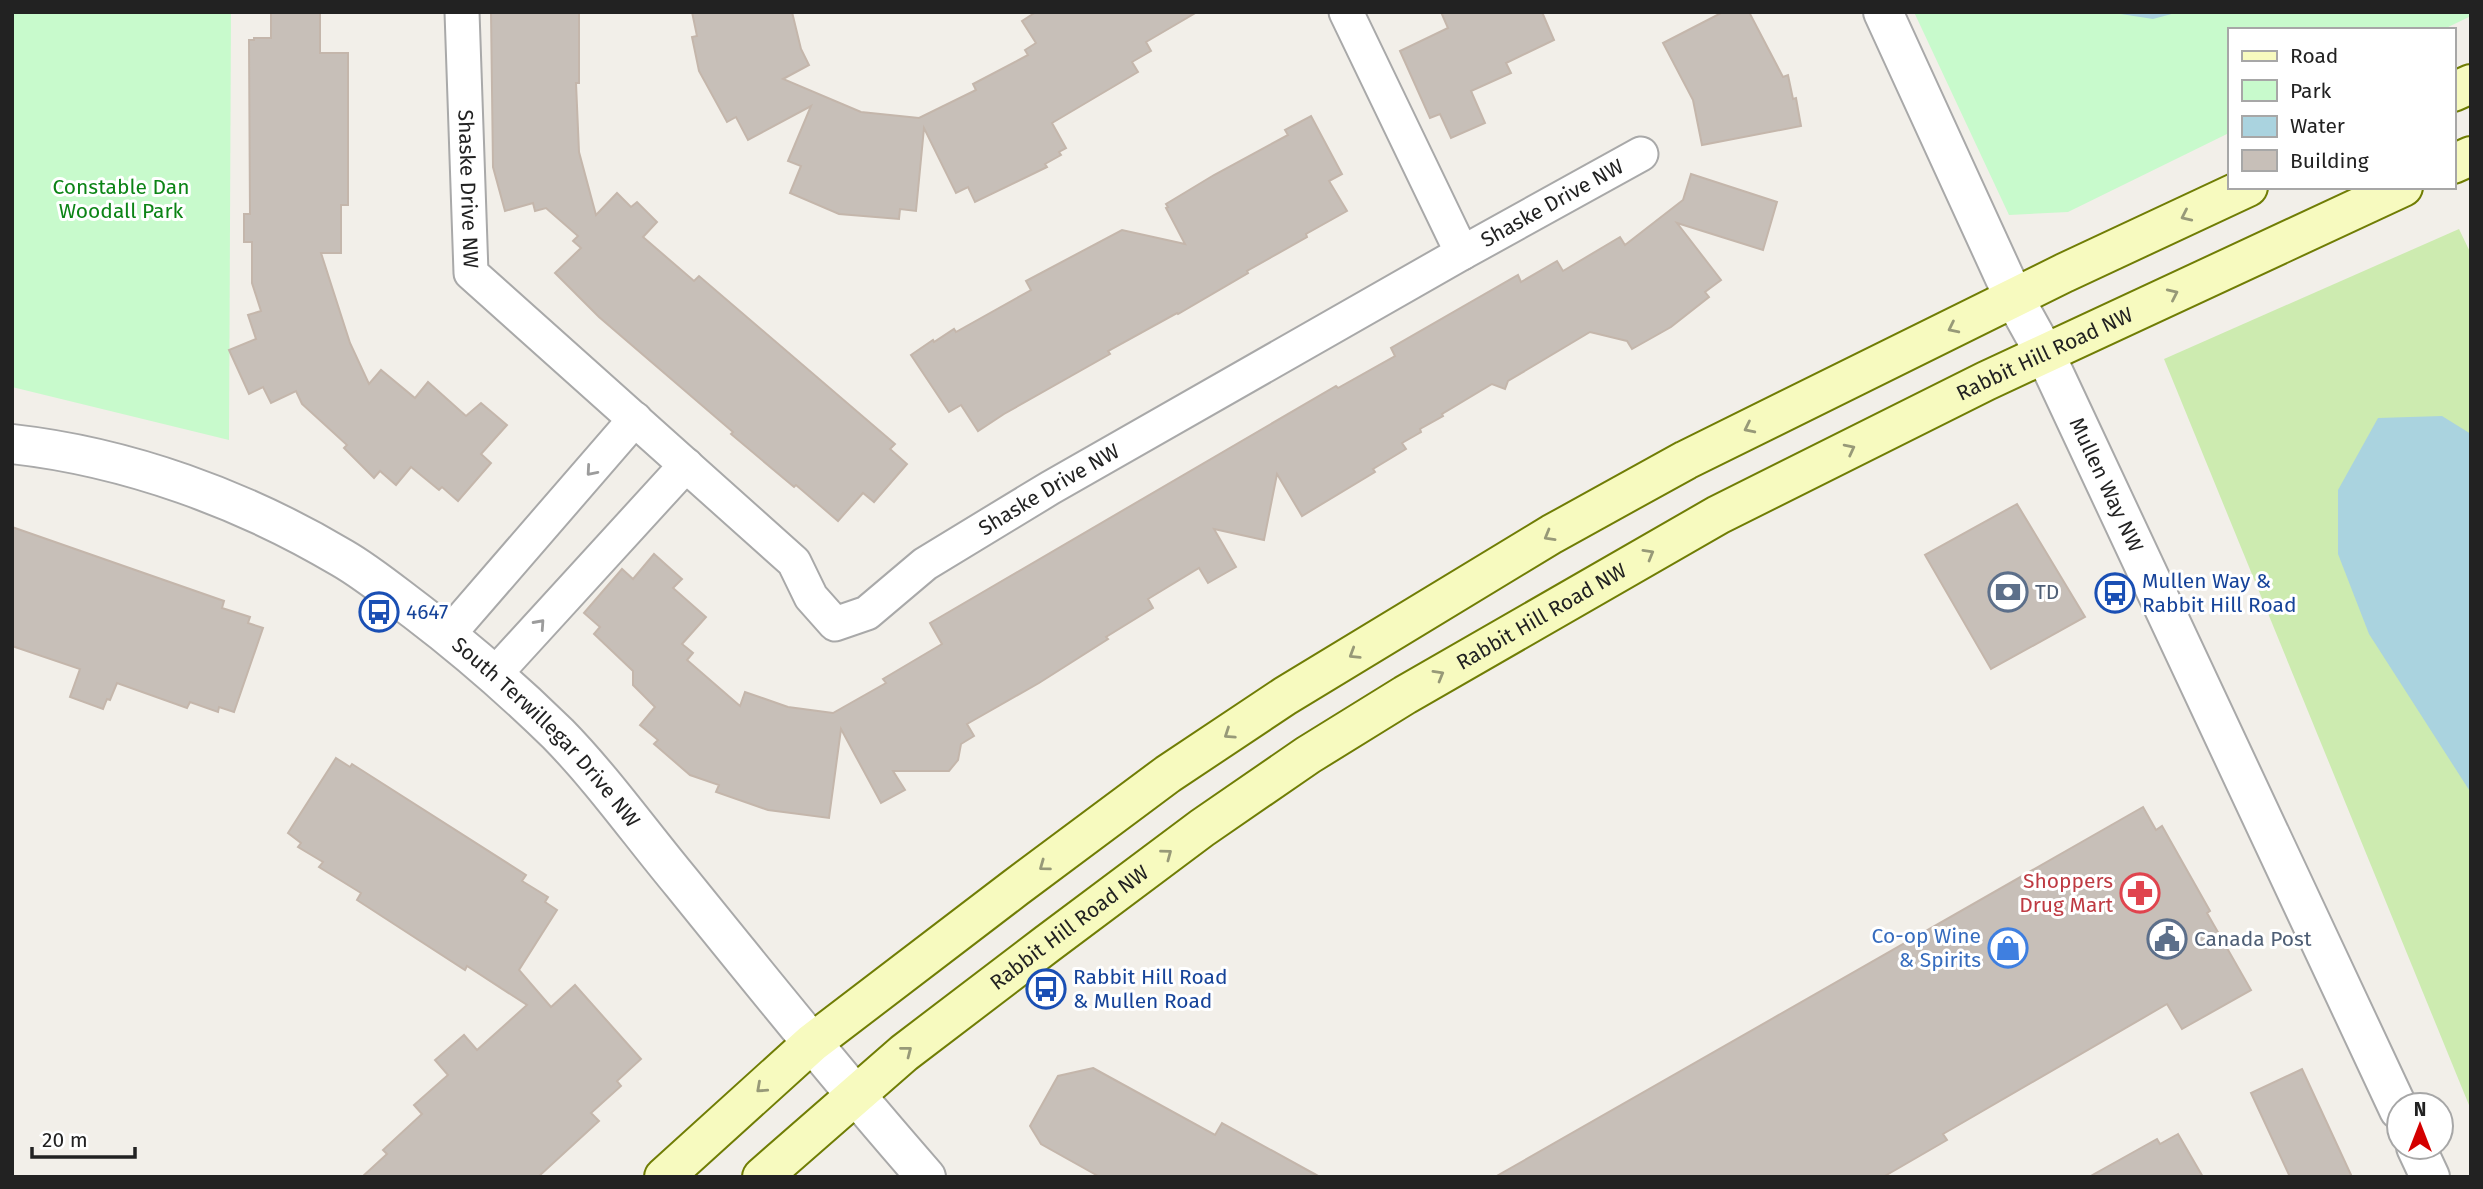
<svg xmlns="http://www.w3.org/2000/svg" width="2483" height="1189" font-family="'Fira Sans',sans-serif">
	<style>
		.grass { fill: #cdebb0 }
		.park { fill: #c8facc }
		.water { fill: #aad3df }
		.building { fill: #c7bfb8; stroke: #c4b6ab; stroke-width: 2 }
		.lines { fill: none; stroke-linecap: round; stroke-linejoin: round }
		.minor-casing { stroke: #a9a9a9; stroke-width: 37 }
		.tertiary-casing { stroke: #a9a9a9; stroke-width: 42 }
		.secondary-casing { stroke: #707d05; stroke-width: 42 }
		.minor { stroke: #fff; stroke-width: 33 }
		.tertiary { stroke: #fff; stroke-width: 38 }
		.secondary { stroke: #f7fabf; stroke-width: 38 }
		.oneway { stroke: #979978 }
		.oneway2 { stroke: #9c9c9c }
		.labels { text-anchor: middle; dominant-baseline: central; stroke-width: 6; stroke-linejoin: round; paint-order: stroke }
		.park-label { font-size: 21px; fill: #0c8416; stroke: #fff }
		.street-label { font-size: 21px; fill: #222; stroke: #fff }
		.transit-label { font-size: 21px; fill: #164399; stroke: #fff; text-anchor: start }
		.service-label { font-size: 21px; fill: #4e5e75; stroke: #fff; text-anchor: start }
		.health-label { font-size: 21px; fill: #be3a42; stroke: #fff; text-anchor: end }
		.shop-label { font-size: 21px; fill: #366cbe; stroke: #fff; text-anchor: end }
	</style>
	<rect width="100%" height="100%" fill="#f2efe9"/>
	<polygon class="grass" points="2459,229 2471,254 2471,1110 2164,359"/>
	<g class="park">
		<polygon points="12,12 231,12 229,440 12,387"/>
		<polygon points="1914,12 2471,12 2471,16 2442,30 2229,30 2229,133 2068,212 2009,215"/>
	</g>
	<g class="water">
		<polygon points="2108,12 2179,12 2153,19"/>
		<polygon points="2442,416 2471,434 2471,793 2369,634 2338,554 2338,490 2378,418"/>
	</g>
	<g class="building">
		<polygon points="271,12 320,12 320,53 348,53 348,205 341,205 341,253 321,253 350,343 369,384 381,370 415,398 428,382 466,416 481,403 507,425 481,454 491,463 458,501 442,487 439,490 411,467 396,485 380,471 374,478 344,448 347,445 302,404 296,391 271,403 263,387 249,394 229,350 256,339 248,315 261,311 252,283 252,242 244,242 244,214 250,214 249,40 254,40 254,38 271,38"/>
		<polygon points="491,12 579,12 579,83 576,83 579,152 596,215 617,193 631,207 637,202 657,222 643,237 694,281 699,276 895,444 890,449 907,464 874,502 863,493 838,521 796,485 794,487 731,434 733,432 599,317 555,273 581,248 573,241 578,236 546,208 535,211 533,203 505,211 493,167"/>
		<polygon points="692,12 792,12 801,49 809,65 783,79 861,112 919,118 976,90 973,84 1028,55 1025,50 1036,43 1022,21 1036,12 1197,12 1146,42 1151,51 1132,62 1138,72 1052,123 1066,148 1059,152 1061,155 1045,164 1047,167 975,202 968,187 956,193 924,128 916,211 900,209 899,219 839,214 790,193 801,166 788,161 811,106 748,140 736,117 727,122 699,71 692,37 697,36"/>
		<polygon points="1441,12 1542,12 1554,40 1506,63 1511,73 1471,91 1485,123 1451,138 1440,114 1430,118 1400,51 1448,28"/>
		<polygon points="1723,12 1749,12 1783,77 1788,75 1793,99 1796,98 1801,126 1702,145 1693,100 1663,43"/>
		<polygon points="1311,116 1342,174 1329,181 1347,211 1306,234 1307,237 1247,271 1248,273 1178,314 1177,313 1108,351 1110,354 1004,414 978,431 961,405 949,412 911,355 933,340 934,342 954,329 956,332 1031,290 1026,281 1122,230 1185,244 1166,208 1168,207 1166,204 1214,175 1288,135 1285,130"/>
		<polygon points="1691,174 1777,202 1763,250 1677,223 1721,280 1705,292 1709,297 1671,327 1632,349 1627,341 1590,332 1508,381 1505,389 1492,384 1442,414 1443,416 1420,429 1421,432 1402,443 1406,449 1373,469 1375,472 1302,516 1277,474 1264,540 1214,529 1236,567 1208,583 1199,568 1148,599 1153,608 1106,637 1108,639 1039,683 967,724 974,736 961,744 958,760 949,771 893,771 905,790 881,803 841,729 829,818 768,810 716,792 719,785 690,775 654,744 658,740 640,725 655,707 633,685 633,671 594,634 600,627 584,613 622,569 633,579 654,554 682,579 673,588 706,617 682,644 693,653 687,660 740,706 745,692 788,707 833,713 886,683 883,679 942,644 930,623 1336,386 1338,388 1395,356 1391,348 1518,275 1521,282 1557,261 1563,271 1620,237 1625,245 1683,200"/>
		<polygon points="2017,504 2085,617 1991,669 1925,555"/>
		<polygon points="12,527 224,601 222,608 250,617 248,623 263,628 234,712 219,707 218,712 190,702 187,708 117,683 110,700 107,699 103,709 70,697 80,669 12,646"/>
		<polygon points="336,758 350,767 352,764 526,875 522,881 548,897 545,902 557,910 519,970 551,1007 575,985 641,1059 617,1081 621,1086 591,1113 599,1121 538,1177 362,1177 387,1154 383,1150 422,1114 414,1105 448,1075 435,1060 464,1035 477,1050 527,1005 467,966 465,970 357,900 361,893 319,867 323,862 298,847 301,843 288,833"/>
		<polygon points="2143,807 2156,830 2162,826 2210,911 2207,913 2251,990 2182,1029 2167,1004 1943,1134 1947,1140 1883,1177 1495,1177"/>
		<polygon points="1093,1068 1215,1135 1222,1123 1320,1177 1100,1177 1041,1144 1030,1126 1058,1076"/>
		<polygon points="2302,1069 2352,1177 2290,1177 2251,1093"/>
		<polygon points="2178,1134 2203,1177 2089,1177 2157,1139 2160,1144"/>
	</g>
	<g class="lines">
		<g class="minor-casing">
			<g id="minor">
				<path id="s1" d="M462 12 471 273 794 562 811 597 835 624 867 613 925 564 1050 488 1462 253 1641 154"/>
				<polyline points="1346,12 1462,253"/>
				<polyline points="448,635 635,419"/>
				<polyline points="494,675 686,465"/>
			</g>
		</g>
		<g class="tertiary-casing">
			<g id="tertiary">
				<path id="s2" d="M1883 12 2014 298 2045 354 2399 1110"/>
				<path id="s3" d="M12 444C128 457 243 499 342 558 368 573 392 593 416 611 466 649 513 690 558 734 603 780 641 834 682 883 762 982 842 1081 926 1177"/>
				<polyline points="2416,1147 2430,1177"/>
			</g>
		</g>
		<g class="secondary-casing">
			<g id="secondary">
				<polyline points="2453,92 2471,84"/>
				<polyline points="2453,164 2471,156"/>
				<polyline points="664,1177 812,1043 1015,888 1168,774 1285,696 1552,534 1686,460 2064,273 2248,187"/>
				<path id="s4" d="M762 1177 904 1053 1047 944 1202 828 1308 755 1405 695 1718 515 1986 381 2403 187"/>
			</g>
		</g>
		<use href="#minor" class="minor"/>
		<use href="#tertiary" class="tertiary"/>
		<use href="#secondary" class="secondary"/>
	</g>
	<defs><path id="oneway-chevron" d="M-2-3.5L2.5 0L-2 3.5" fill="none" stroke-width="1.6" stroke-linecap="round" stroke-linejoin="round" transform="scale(1.75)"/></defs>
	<g class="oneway">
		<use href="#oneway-chevron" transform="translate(2186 216) rotate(155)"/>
		<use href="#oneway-chevron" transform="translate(2173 294) rotate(-25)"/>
		<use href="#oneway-chevron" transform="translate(1953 328) rotate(154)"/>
		<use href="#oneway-chevron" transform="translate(1749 428) rotate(154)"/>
		<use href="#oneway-chevron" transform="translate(1850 449) rotate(-27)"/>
		<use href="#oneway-chevron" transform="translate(1549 536) rotate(150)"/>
		<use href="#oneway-chevron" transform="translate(1649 554) rotate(-30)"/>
		<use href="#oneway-chevron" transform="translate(1354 654) rotate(148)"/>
		<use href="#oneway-chevron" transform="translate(1439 675) rotate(-30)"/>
		<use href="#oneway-chevron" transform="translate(1229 734) rotate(146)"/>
		<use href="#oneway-chevron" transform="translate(1167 854) rotate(-37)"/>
		<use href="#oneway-chevron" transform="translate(1044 866) rotate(144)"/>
		<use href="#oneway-chevron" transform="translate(907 1051) rotate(-38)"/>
		<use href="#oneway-chevron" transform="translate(761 1088) rotate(138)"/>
	</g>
	<g class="oneway2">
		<use href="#oneway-chevron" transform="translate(591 471) rotate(131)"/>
		<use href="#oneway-chevron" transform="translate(540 624) rotate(-48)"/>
	</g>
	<defs>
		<g id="bank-ring" transform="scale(2.0125)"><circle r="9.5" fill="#fff" stroke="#5c6f8a" stroke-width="1.5"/><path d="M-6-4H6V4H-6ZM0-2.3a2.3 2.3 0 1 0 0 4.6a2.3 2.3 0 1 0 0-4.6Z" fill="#5c6f8a"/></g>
		<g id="bus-ring" transform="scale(2.0125)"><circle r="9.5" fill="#fff" stroke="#1a4fb4" stroke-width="1.5"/><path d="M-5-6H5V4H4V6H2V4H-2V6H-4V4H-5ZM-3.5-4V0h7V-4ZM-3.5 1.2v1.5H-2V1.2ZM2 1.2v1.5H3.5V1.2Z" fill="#1a4fb4"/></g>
		<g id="pharmacy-ring" transform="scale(2.0125)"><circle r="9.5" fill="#fff" stroke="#e0444e" stroke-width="1.5"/><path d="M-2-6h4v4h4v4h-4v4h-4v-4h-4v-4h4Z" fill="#e0444e"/></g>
		<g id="civic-ring" transform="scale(2.0125)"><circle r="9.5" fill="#fff" stroke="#5c6f8a" stroke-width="1.5"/><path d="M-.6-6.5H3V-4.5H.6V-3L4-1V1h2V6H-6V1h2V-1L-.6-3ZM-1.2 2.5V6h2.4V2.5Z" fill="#5c6f8a"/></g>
		<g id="shop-ring" transform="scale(2.0125)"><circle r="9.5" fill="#fff" stroke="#3f7fe0" stroke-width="1.5"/><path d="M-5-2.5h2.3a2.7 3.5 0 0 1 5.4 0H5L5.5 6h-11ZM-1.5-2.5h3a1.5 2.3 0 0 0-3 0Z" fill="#3f7fe0"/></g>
	</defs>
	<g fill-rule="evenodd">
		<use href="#bank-ring" x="2008" y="592"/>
		<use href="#bus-ring" x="2115" y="593"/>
		<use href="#bus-ring" x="379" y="612"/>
		<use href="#pharmacy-ring" x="2140" y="893"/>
		<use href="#civic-ring" x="2167" y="939"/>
		<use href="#shop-ring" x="2008" y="948"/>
		<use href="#bus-ring" x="1046" y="989"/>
	</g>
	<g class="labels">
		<g class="park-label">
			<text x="121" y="187">Constable Dan<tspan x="121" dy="24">Woodall Park</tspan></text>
		</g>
		<g class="street-label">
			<text stroke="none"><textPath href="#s1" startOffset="177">Shaske Drive NW</textPath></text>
			<text stroke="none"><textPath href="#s1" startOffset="1603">Shaske Drive NW</textPath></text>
			<text stroke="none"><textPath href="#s4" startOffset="1530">Rabbit Hill Road NW</textPath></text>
			<text stroke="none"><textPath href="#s2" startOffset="523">Mullen Way NW</textPath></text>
			<text stroke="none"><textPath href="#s1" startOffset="1024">Shaske Drive NW</textPath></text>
			<text stroke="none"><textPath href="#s4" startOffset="962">Rabbit Hill Road NW</textPath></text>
			<text stroke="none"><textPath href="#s3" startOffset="621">South Terwillegar Drive NW</textPath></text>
			<text stroke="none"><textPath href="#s4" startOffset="396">Rabbit Hill Road NW</textPath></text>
		</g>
		<g class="transit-label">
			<text x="2142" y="581">Mullen Way &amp;<tspan x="2142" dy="24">Rabbit Hill Road</tspan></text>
			<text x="406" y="612">4647</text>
			<text x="1073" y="977">Rabbit Hill Road<tspan x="1073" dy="24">&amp; Mullen Road</tspan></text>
		</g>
		<g class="service-label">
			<text x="2035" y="592">TD</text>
			<text x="2194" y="939">Canada Post</text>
		</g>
		<g class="health-label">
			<text x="2113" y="881">Shoppers<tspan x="2113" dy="24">Drug Mart</tspan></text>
		</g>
		<g class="shop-label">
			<text x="1981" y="936">Co-op Wine<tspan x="1981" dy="24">&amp; Spirits</tspan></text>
		</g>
	</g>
	<rect width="2483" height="1189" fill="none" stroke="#222222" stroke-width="28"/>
	<rect x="2228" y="28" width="228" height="161" fill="#ffffff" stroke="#a7a7a7" stroke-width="2"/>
	<rect x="2242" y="51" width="35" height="10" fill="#f7fabf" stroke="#a7a7a7" stroke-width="2"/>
	<text x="2290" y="63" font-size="21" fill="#222222">Road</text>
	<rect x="2242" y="80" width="35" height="21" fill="#c8facc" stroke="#a7a7a7" stroke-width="2"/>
	<text x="2290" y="98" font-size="21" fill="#222222">Park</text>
	<rect x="2242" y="116" width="35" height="21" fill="#aad3df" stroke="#a7a7a7" stroke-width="2"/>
	<text x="2290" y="133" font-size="21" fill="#222222">Water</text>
	<rect x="2242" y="150" width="35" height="21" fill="#c7bfb8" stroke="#a7a7a7" stroke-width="2"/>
	<text x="2290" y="168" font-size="21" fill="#222222">Building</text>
	<g transform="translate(2420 1126)"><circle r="33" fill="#ffffff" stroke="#a7a7a7" stroke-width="2"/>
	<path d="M0-5L12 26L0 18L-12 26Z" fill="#d40000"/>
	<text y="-10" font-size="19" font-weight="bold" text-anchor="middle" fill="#222222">N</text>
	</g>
	<path d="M32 1147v10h103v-10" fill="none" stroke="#222222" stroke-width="3.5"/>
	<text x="42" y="1147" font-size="21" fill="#222222" stroke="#ffffff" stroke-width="5" paint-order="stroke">20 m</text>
</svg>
